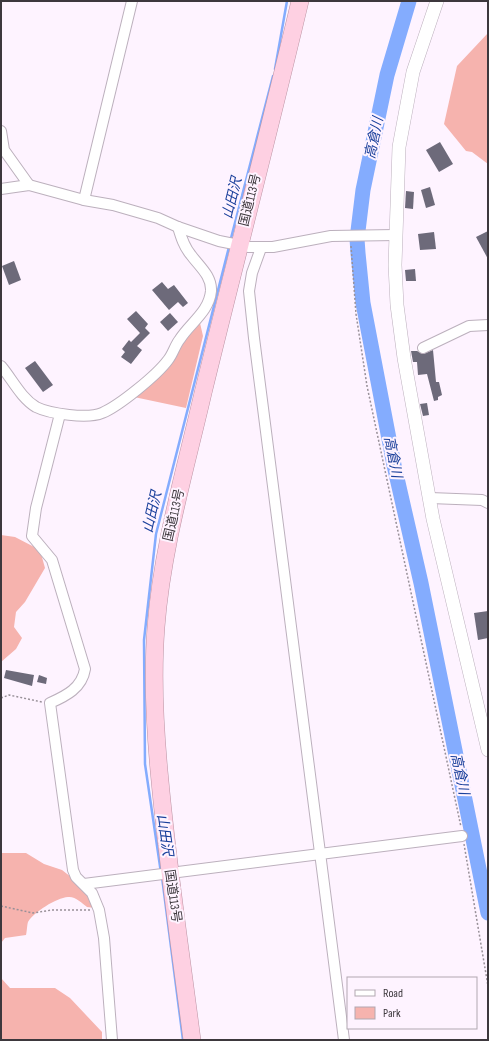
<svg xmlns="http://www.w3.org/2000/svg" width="489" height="1041" font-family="'Sofia Sans Condensed','Noto Sans JP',sans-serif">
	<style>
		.green { fill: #f6b3ae }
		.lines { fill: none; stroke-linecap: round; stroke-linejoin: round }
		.stream { stroke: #84acfe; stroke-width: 2.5 }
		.river { stroke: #84acfe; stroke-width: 15 }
		.building { fill: #6d6a7a }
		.minor-casing { stroke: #bcb0bd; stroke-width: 12 }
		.tertiary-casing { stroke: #bcb0bd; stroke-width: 14 }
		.trunk-casing { stroke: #ba93a3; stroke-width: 18 }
		.path { stroke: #989098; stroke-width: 1.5; stroke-dasharray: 2 2; stroke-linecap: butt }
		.minor { stroke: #fff; stroke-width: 10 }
		.tertiary { stroke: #fff; stroke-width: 13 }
		.trunk { stroke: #fed0e2; stroke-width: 17 }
		.labels { text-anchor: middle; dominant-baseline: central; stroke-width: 4; stroke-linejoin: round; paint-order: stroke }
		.street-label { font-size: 13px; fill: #3d383d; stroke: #fef3ff }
		.water-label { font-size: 14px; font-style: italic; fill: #193f9b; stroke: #fef3ff }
	</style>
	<rect width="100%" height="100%" fill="#fef3ff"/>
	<g class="green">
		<polygon points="488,33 488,164 472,152 466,151 444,124 457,66"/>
		<polygon points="200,323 203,336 186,408 134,397 169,368 180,346"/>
		<polygon points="1,535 15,537 40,550 45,568 25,602 16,612 14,627 22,638 16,649 1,662"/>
		<path d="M1 853H26L44 864 62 870 80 884 91 897 95 908 87 907C82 903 75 896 68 897 56 898 34 912 28 922 27 925 27 931 26 935L5 938 1 943Z"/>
		<polygon points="1,978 10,988 55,988 70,998 102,1032 102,1040 1,1040"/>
	</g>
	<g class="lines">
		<g class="stream">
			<polyline points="275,69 287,1"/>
			<polyline points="230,242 273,76"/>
			<polyline points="161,873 145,764 144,640 156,534 229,247"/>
			<polyline points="162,877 183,1040"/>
		</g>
		<polyline class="river" points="409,1 387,75 363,190 357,239 358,253 363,303 394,465 421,583 488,913"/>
	</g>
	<g class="building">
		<polygon points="440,142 453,164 439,172 426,150"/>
		<polygon points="430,187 435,205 426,208 421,190"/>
		<polygon points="406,191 414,192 413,209 405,208"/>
		<polygon points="488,231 488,259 476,237"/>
		<polygon points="434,232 436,249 420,250 418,234"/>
		<polygon points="14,261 21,280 9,285 2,266"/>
		<polygon points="415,269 416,281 406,281 405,270"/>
		<polygon points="162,282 168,289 174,285 188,303 183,307 178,302 169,310 152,290"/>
		<polygon points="136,311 148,324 145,328 150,333 137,346 142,350 131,364 121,357 125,352 122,349 129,340 131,342 140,333 127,319"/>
		<polygon points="170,313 178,322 168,331 160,322"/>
		<polygon points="433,350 436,382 439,382 442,395 438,397 438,400 434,401 427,374 418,375 417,362 413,362 411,351 417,351 423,354"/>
		<polygon points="35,361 53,385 43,392 25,368"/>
		<polygon points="427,403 429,415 423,416 420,404"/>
		<polygon points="488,611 488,638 478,640 474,613"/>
		<polygon points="6,670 34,675 32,686 4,678"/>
		<polygon points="39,675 47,678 46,684 37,682"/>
	</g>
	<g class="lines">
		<g class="minor-casing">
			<g id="minor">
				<polyline points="1,131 4,150 29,185"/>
				<polyline points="1,189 29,185 84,200 113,205 158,218 178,227 219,241 249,247 273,247 331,236 396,235"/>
				<polyline points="84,200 132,1"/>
				<polyline points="261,248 252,273 249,291 254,338 344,1040"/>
				<polyline points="423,348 469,326 488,325"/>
				<path d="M1 366C12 379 21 398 36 407 50 414 88 419 102 413 119 406 157 375 168 360 173 354 175 345 180 339 190 323 209 312 211 291 212 276 199 266 191 255 184 247 181 237 178 227"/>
				<path d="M60 414 36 508 32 536 52 560 85 669C82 688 66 696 50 703L73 870 76 877 92 893 99 910 104 938 112 1040"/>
				<polyline points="430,498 482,500 488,503"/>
				<polyline points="84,884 462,836"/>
			</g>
		</g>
		<g class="tertiary-casing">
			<polyline id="tertiary" points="437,1 413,72 399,147 395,265 397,305 404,358 433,519 488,750"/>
		</g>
		<g class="trunk-casing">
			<path id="trunk" d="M192 1040C181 954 168 868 160 781 155 731 152 679 156 627 162 548 185 471 203 393 235 262 269 132 300 1"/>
		</g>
		<g class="path">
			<polyline points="351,246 356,314 367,386 461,827"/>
			<polyline points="1,698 9,695 42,702"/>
			<polyline points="464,844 488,986"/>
			<polyline points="1,906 33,913 52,910 90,910"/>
		</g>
		<use href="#minor" class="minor"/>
		<use href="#tertiary" class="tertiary"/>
		<use href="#trunk" class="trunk"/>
	</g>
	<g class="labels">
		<g class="street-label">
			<text transform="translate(250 200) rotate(-76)">国道113号</text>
			<text transform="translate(174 515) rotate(-77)">国道113号</text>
			<text transform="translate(173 896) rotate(82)">国道113号</text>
		</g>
		<g class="water-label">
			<text transform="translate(374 138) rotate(-78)">高倉川</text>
			<text transform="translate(232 198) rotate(-76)">山田沢</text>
			<text transform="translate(393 457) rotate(79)">高倉川</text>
			<text transform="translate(152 512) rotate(-77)">山田沢</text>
			<text transform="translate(460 774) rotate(78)">高倉川</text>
			<text transform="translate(165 835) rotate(82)">山田沢</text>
		</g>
	</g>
	<rect width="489" height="1041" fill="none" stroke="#3d383d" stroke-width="4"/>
	<rect x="347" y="977" width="130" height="52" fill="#fef3ff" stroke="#b1a8b1"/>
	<rect x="355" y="990" width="20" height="6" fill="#ffffff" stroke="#b1a8b1"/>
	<text x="383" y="997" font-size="12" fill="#3d383d">Road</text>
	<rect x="355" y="1007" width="20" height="12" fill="#f6b3ae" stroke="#b1a8b1"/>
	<text x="383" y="1017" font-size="12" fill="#3d383d">Park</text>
</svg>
